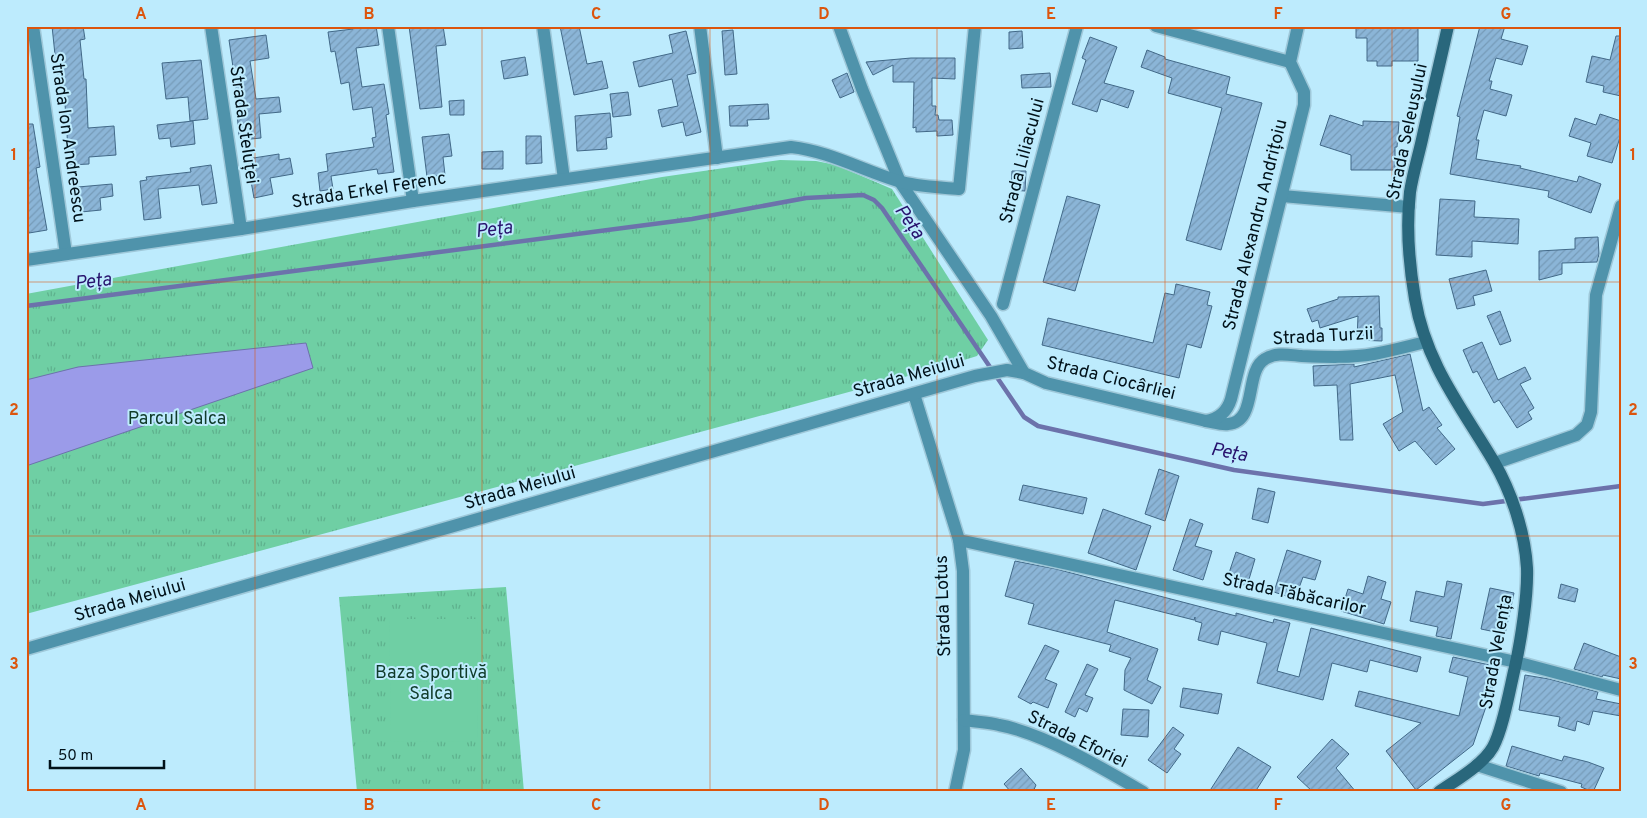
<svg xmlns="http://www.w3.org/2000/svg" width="1647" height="818" font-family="Overpass,sans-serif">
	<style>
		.park { fill: url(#park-tufts) }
		.garden { fill: #6fcfa4 }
		.water { fill: #9b9be9; stroke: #6c72ab }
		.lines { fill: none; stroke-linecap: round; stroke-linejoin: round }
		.stream { stroke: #6c72ab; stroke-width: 4.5 }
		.building { fill: url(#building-hatch); stroke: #426988 }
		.minor-casing { stroke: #9fc8d9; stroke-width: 15 }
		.secondary-casing { stroke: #9fc8d9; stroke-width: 15 }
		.minor { stroke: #4f93ab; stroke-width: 12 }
		.secondary { stroke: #29677c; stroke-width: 12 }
		.grid { fill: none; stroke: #dc550d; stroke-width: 1; stroke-opacity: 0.55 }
		.labels { text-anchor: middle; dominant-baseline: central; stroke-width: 4; stroke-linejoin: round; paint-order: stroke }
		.street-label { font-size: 18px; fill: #001119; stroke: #bdebfd }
		.park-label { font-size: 18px; fill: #103b2a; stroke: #bdebfd }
		.water-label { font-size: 19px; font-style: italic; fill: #27126d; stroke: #bdebfd }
		.neatline { fill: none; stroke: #dc550d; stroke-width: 2 }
		.grid-label { font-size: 16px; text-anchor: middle; font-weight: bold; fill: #dc550d }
	</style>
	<defs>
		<pattern id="park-tufts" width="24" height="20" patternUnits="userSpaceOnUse" patternTransform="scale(1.25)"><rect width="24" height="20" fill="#6fcfa4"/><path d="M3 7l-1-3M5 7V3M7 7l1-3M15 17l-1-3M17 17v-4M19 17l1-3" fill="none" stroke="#5eb18d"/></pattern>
		<pattern id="building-hatch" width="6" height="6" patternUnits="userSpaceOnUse" patternTransform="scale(1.25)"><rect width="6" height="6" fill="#8bb5d7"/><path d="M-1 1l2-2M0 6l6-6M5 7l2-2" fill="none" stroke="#769bb8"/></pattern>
	</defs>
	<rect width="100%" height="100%" fill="#bdebfd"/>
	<g class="park">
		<polygon points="780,160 816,161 836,165 892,189 988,340 977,356 945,366 26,614 26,294 662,177"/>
		<polygon points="506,587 524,792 357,792 339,597"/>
	</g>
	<polygon class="garden" points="389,619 477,619 478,741 391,742"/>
	<polygon class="water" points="306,343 313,368 26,466 26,380 78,367"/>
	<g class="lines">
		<polyline class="stream" points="26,306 692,219 806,198 863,195 874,200 882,208 1024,417 1038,426 1234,470 1483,504 1621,486"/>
	</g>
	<g class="building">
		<polygon points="52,26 83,26 85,39 80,40 84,79 86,79 88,128 114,126 116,155 89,157 89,164 69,165 63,73 57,74"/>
		<polygon points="352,26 376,26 379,45 356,48 362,87 384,84 389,114 386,115 394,172 378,174 377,169 331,176 333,189 320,191 318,173 328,171 326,154 374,147 372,138 376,137 372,107 353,110 349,82 341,84 335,51 331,52 328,32 353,29"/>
		<polygon points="409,26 443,26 446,45 436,46 442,107 420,109"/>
		<polygon points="560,26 579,26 587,64 602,61 608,88 574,95"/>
		<polygon points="1356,26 1418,26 1418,61 1392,61 1392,66 1377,66 1377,61 1367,61 1367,38 1356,38"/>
		<polygon points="1480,26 1505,26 1501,39 1528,46 1522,65 1496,58 1489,81 1492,81 1490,89 1512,95 1506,116 1484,110 1476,140 1479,140 1476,159 1521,166 1520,168 1577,182 1579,176 1601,184 1591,213 1548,197 1549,191 1450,174 1460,117 1457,116"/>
		<polygon points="733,30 737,74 725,75 722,31"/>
		<polygon points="686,31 696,73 687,75 701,132 686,136 683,122 662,127 658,110 678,106 672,79 639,87 633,62 673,53 669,35"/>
		<polygon points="1022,31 1023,48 1009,49 1009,32"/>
		<polygon points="266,35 269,58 250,61 256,99 279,97 281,112 259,114 261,138 241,140 241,136 239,136 236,101 238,101 229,40"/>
		<polygon points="1616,36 1621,36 1621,96 1603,92 1604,86 1586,82 1592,56 1610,60"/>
		<polygon points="1090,37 1117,47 1104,83 1134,91 1128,108 1101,99 1097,112 1072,104 1086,60 1082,58"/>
		<polygon points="1147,50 1165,57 1165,59 1230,77 1226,94 1262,103 1221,250 1186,240 1222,108 1168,93 1172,78 1141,67"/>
		<polygon points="525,57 528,75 504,79 501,61"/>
		<polygon points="911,58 955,58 955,79 932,78 932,106 936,106 935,115 938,115 939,120 952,120 953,135 937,136 937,131 916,132 916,127 913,128 914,82 893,82 893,65 873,75 866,62"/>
		<polygon points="201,60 208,119 190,121 188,97 166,99 162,63"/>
		<polygon points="847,73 854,92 840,98 832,80"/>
		<polygon points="1050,73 1051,87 1022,88 1021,75"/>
		<polygon points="628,92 631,115 613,117 610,94"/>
		<polygon points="464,100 464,115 450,115 449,101"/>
		<polygon points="768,104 769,119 747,120 748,126 730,126 729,106"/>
		<polygon points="610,113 612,137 606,138 607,149 577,151 575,116"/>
		<polygon points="1600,114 1621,121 1621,134 1612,163 1587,156 1591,143 1569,136 1575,118 1596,125"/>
		<polygon points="1330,115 1363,126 1363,121 1399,122 1397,147 1395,147 1395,170 1351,170 1351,155 1320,145"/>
		<polygon points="193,121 195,144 171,147 170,138 159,139 157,125"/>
		<polygon points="26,124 33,124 40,167 36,168 47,230 29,233 26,217"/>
		<polygon points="449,134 452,156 443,157 445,175 427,177 422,137"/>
		<polygon points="526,136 541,136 542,163 526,164"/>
		<polygon points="503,151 503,169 482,169 482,152"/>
		<polygon points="279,154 279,160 290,158 293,174 270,178 273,194 254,198 247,159"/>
		<polygon points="211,165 217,203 202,205 199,185 158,189 161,218 144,220 140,181 147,180 146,177 191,172 190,168"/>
		<polygon points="1012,171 1026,171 1025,191 1011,190"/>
		<polygon points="112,184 113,196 100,198 101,210 81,212 78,187"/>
		<polygon points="1067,196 1100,205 1075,291 1043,282"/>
		<polygon points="1440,199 1475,201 1474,217 1519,219 1518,244 1472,241 1472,257 1436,255"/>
		<polygon points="1598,237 1599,254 1597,262 1562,263 1562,274 1539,280 1539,251 1575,249 1575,238"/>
		<polygon points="1486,270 1492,291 1473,296 1475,305 1457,309 1449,279"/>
		<polygon points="1176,284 1210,292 1207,305 1212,306 1201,348 1187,344 1179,378 1042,345 1048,318 1153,343 1165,293 1174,295"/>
		<polygon points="1379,296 1380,328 1382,328 1382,341 1357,340 1358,316 1320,328 1318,320 1312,322 1307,309 1338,299 1338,297"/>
		<polygon points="1500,311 1511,341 1500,345 1487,316"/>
		<polygon points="1482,342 1498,380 1525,367 1531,379 1520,384 1534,408 1528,412 1532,419 1517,428 1499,400 1494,403 1477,371 1473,373 1463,350"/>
		<polygon points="1410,354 1423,411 1429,407 1442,425 1437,428 1455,449 1436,465 1415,441 1399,451 1383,424 1403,412 1395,375 1350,384 1353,440 1340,440 1337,385 1314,386 1313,366 1354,364 1354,367"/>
		<polygon points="1159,469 1179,476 1165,521 1145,514"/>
		<polygon points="1023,485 1087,498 1083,514 1019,500"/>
		<polygon points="1258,488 1275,492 1268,523 1252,519"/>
		<polygon points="1103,509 1151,526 1136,570 1088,553"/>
		<polygon points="1190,519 1203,524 1195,546 1212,551 1203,580 1173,570"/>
		<polygon points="1287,550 1321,561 1315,580 1303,577 1295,599 1274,592"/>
		<polygon points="1236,552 1255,559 1247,586 1227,579"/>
		<polygon points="1015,561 1056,569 1236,616 1236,613 1273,623 1274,619 1290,623 1277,671 1299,677 1311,628 1421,657 1417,672 1370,660 1367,672 1332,663 1323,700 1257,683 1267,643 1221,631 1218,645 1198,640 1202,623 1195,621 1195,617 1194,620 1115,600 1107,632 1158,649 1147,680 1161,687 1152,704 1124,690 1125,670 1131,658 1109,651 1111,645 1028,624 1034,604 1005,596"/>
		<polygon points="1368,576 1386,582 1381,599 1391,602 1384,624 1341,611 1348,589 1363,594"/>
		<polygon points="1447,581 1462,584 1451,639 1436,636 1438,627 1410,621 1416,591 1444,597"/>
		<polygon points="1561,584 1578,589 1575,602 1558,598"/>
		<polygon points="1490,588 1514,593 1505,634 1481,629"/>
		<polygon points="1584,643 1621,657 1621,679 1603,675 1602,677 1574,669"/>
		<polygon points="1045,645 1059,651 1045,679 1057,684 1048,708 1033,702 1031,704 1018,697"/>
		<polygon points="1453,657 1499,667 1495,684 1494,683 1473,745 1416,790 1386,751 1421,723 1355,706 1359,691 1459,716 1468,677 1449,672"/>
		<polygon points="1087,664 1098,669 1085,695 1093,698 1087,712 1079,708 1075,717 1065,712"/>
		<polygon points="1525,675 1549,679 1598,692 1596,699 1621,704 1621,716 1593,711 1589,725 1577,721 1575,731 1558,726 1560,717 1519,710"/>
		<polygon points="1183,688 1222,694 1218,714 1180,707"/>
		<polygon points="1123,709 1149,710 1148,737 1121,735"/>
		<polygon points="1173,727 1184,735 1174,749 1181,754 1167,773 1148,760"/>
		<polygon points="1332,739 1349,754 1336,768 1356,792 1313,792 1297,777"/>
		<polygon points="1512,746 1562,761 1564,756 1588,762 1604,768 1593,792 1581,787 1582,784 1540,773 1539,776 1506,766"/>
		<polygon points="1238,747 1271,767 1255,792 1209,792"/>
		<polygon points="1021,768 1036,785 1033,792 1011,792 1004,784"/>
	</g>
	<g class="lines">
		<g class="minor-casing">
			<g id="minor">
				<polyline points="33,26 66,254"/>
				<polyline points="211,26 241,229"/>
				<polyline points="388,26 413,201"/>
				<polyline points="543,26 564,179"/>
				<polyline points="700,26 717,158"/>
				<path d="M839 26 862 89 900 182 991 316 1024 373 1046 383 1206 421C1213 422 1221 425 1228 424 1258 422 1244 371 1265 359 1276 352 1289 355 1302 356 1326 357 1350 358 1374 354 1391 351 1409 346 1426 342"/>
				<polyline points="1156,26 1290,62"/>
				<polyline points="1282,196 1409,207"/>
				<path d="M26 260 241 229 413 201 791 147C828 151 862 170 898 181 917 187 940 187 959 189L975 26"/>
				<polyline points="1003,304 1077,26"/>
				<polyline points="914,394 959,540 963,571 964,750 955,792"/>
				<path d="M1206 421C1219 419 1227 412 1231 399L1304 105V92L1290 62 1298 26"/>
				<polyline points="1495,463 1576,435 1587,425 1591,412 1596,295 1621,206"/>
				<polyline points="959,540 1516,662 1621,690"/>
				<polyline points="26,649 975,376 1007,370 1024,373"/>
				<path d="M964 720C976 722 988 722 999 725 1043 733 1104 769 1143 792"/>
				<polyline points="1477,765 1561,792"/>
			</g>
		</g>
		<g class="secondary-casing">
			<path id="secondary" d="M1439 792C1456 780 1483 765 1493 747 1503 729 1510 688 1515 667 1521 640 1528 595 1527 568 1525 533 1512 493 1494 462 1462 408 1426 364 1415 299 1409 264 1406 227 1410 192 1413 173 1419 154 1423 135 1431 99 1440 63 1448 26"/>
		</g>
		<use href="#minor" class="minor"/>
		<use href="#secondary" class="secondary"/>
	</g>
	<path class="grid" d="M255 26V792M482 26V792M710 26V792M937 26V792M1165 26V792M1392 26V792M26 282H1621M26 536H1621"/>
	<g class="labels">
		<g class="street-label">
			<text transform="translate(243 125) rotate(82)">Strada Steluței</text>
			<text transform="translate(1408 132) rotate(-78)">Strada Seleușului</text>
			<text transform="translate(67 138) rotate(82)">Strada Ion Andreescu</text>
			<text transform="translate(1023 161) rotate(-75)">Strada Liliacului</text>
			<text transform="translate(369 191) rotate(-9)">Strada Erkel Ferenc</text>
			<text transform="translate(1256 225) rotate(-76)">Strada Alexandru Andrițoiu</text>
			<text transform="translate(1323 337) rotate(-3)">Strada Turzii</text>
			<text transform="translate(909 377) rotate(-16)">Strada Meiului</text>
			<text transform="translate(1111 379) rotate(14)">Strada Ciocârliei</text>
			<text transform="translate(520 489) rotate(-16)">Strada Meiului</text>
			<text transform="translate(1294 595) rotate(12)">Strada Tăbăcarilor</text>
			<text transform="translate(130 601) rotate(-16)">Strada Meiului</text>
			<text transform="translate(944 606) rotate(-92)">Strada Lotus</text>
			<text transform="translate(1497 652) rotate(-80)">Strada Velența</text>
			<text transform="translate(1077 740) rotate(26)">Strada Eforiei</text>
		</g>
		<g class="park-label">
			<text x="177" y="419">Parcul Salca</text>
			<text x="431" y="673">Baza Sportivă<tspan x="431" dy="21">Salca</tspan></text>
		</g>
		<g class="water-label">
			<text transform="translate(909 222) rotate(55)">Peța</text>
			<text transform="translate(494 230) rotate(-7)">Peța</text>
			<text transform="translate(93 282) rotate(-7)">Peța</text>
			<text transform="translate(1229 453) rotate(11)">Peța</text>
		</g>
	</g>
	<rect width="1647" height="818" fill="none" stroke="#bdebfd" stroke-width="55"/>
	<path d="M50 760v8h114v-8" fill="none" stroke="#001119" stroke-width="2.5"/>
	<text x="58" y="760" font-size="15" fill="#001119" stroke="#bdebfd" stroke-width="4" paint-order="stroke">50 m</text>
	<rect x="28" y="28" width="1592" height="762" class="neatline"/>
	<g class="grid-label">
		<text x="141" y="19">A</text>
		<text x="369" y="19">B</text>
		<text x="596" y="19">C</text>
		<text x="824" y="19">D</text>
		<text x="1051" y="19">E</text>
		<text x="1278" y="19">F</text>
		<text x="1506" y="19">G</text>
		<text x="14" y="160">1</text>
		<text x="1633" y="160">1</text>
		<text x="14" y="415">2</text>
		<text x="1633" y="415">2</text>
		<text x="14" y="669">3</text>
		<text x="1633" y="669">3</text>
		<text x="141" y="810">A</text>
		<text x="369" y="810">B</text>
		<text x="596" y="810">C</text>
		<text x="824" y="810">D</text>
		<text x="1051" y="810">E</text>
		<text x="1278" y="810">F</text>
		<text x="1506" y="810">G</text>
	</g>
</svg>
